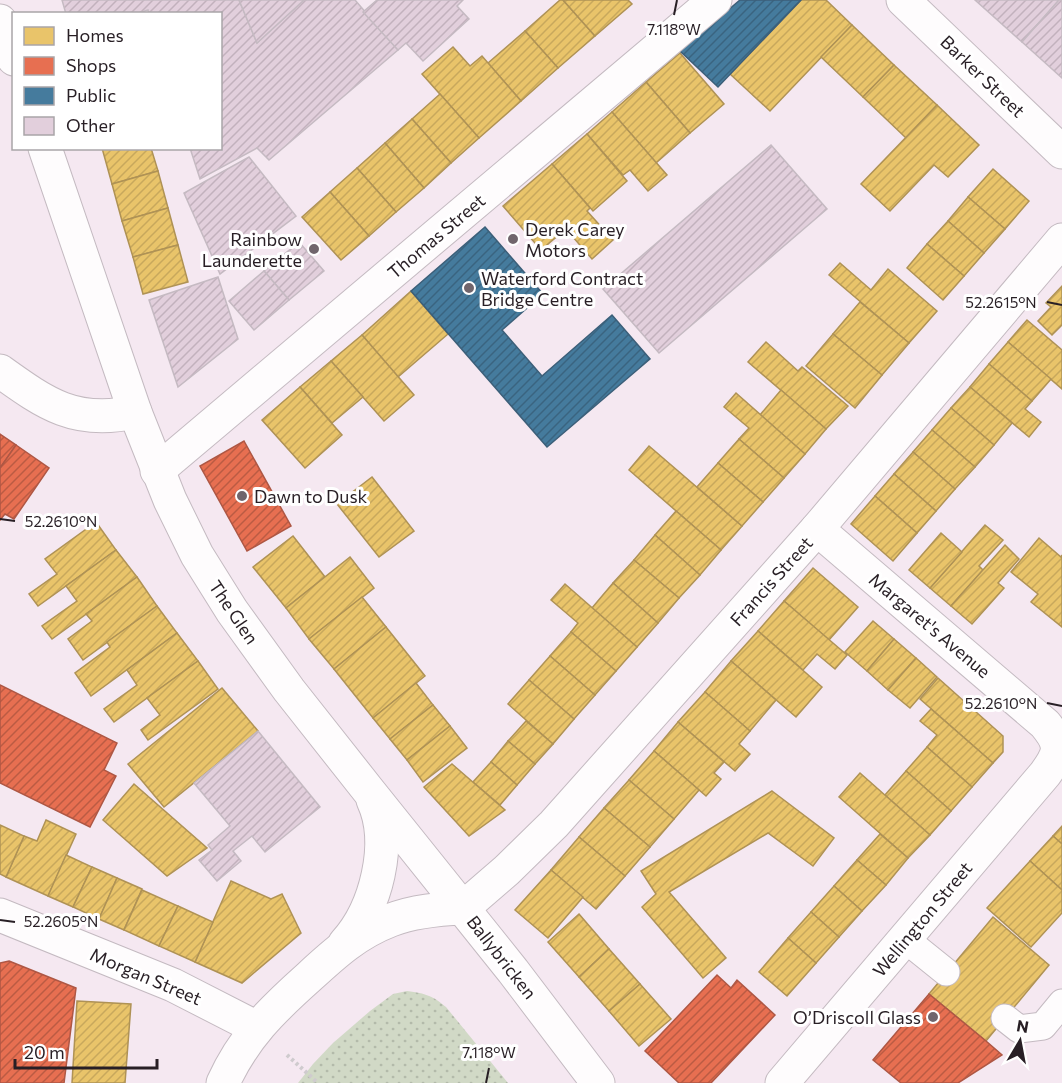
<svg xmlns="http://www.w3.org/2000/svg" width="1062" height="1083" font-family="Commissioner,sans-serif">
	<style>
		.park { fill: url(#park-dots) }
		.homes { fill: url(#homes-hatch); stroke: #af9255; stroke-width: 1.5 }
		.shops { fill: url(#shops-hatch); stroke: #ae5744; stroke-width: 1.5 }
		.public { fill: url(#public-hatch); stroke: #3c5f79; stroke-width: 1.5 }
		.building { fill: url(#building-hatch); stroke: #c5bac2; stroke-width: 1.5 }
		.lines { fill: none; stroke-linecap: round; stroke-linejoin: round }
		.service-casing { stroke: #c4bac1; stroke-width: 29 }
		.minor-casing { stroke: #c4bac1; stroke-width: 35 }
		.tertiary-casing { stroke: #c4bac1; stroke-width: 35 }
		.path { stroke: #cfcbce; stroke-width: 4; stroke-dasharray: 3 3; stroke-linecap: butt }
		.service { stroke: #fefcfd; stroke-width: 27 }
		.minor { stroke: #fefcfd; stroke-width: 33 }
		.tertiary { stroke: #fefcfd; stroke-width: 33 }
		.ticks { fill: none; stroke: #281f25; stroke-width: 2 }
		.poi-dot { fill: #70656c; stroke: #fff; stroke-width: 2 }
		.labels { text-anchor: middle; dominant-baseline: central; stroke-width: 6; stroke-linejoin: round; paint-order: stroke }
		.street-label { font-size: 18px; fill: #281f25; stroke: #fff }
		.poi-label { font-size: 18px; fill: #281f25; stroke: #fff; text-anchor: start }
		.ticks-label { font-size: 15px; text-anchor: middle; fill: #281f25; stroke: #fff; stroke-width: 6; stroke-linejoin: round; paint-order: stroke }
	</style>
	<defs>
		<pattern id="park-dots" width="8" height="8" patternUnits="userSpaceOnUse" patternTransform="scale(1.5)"><rect width="8" height="8" fill="#d1d9c6"/><path d="M2 2h.1M6 6h.1" fill="none" stroke="#b3baaa" stroke-width="1.8" stroke-linecap="round"/></pattern>
		<pattern id="homes-hatch" width="6" height="6" patternUnits="userSpaceOnUse" patternTransform="scale(1.5)"><rect width="6" height="6" fill="#e9c46a"/><path d="M-1 1l2-2M0 6l6-6M5 7l2-2" fill="none" stroke="#c8a85c"/></pattern>
		<pattern id="shops-hatch" width="6" height="6" patternUnits="userSpaceOnUse" patternTransform="scale(1.5)"><rect width="6" height="6" fill="#e76f51"/><path d="M-1 1l2-2M0 6l6-6M5 7l2-2" fill="none" stroke="#bb5b43"/></pattern>
		<pattern id="public-hatch" width="6" height="6" patternUnits="userSpaceOnUse" patternTransform="scale(1.5)"><rect width="6" height="6" fill="#457b9d"/><path d="M-1 1l2-2M0 6l6-6M5 7l2-2" fill="none" stroke="#3a6480"/></pattern>
		<pattern id="building-hatch" width="6" height="6" patternUnits="userSpaceOnUse" patternTransform="scale(1.5)"><rect width="6" height="6" fill="#e2cfdc"/><path d="M-1 1l2-2M0 6l6-6M5 7l2-2" fill="none" stroke="#c2b1bd"/></pattern>
	</defs>
	<rect width="100%" height="100%" fill="#f5e8f1"/>
	<path class="park" d="M407 991C427 994 431 995 446 1007L508 1083H298L313 1064 333 1043 370 1011 393 994Z"/>
	<g class="homes">
		<polygon points="560,0 563,0 595,36 558,68 525,31"/>
		<polygon points="563,0 628,0 632,4 595,36"/>
		<polygon points="801,0 826,0 852,25 770,111 730,74"/>
		<polygon points="852,25 894,65 863,97 821,57"/>
		<polygon points="525,31 558,68 521,101 488,63"/>
		<polygon points="453,47 470,66 482,56 521,101 479,138 422,74"/>
		<polygon points="680,53 724,104 690,133 646,82"/>
		<polygon points="894,65 937,105 906,138 863,97"/>
		<polygon points="646,82 690,133 656,163 612,112"/>
		<polygon points="440,94 479,138 451,163 412,119"/>
		<polygon points="937,105 979,145 948,177 934,165 890,211 861,184"/>
		<polygon points="612,112 667,175 648,191 630,170 623,175 587,134"/>
		<polygon points="412,119 451,163 424,188 385,143"/>
		<polygon points="587,134 627,181 593,211 552,164"/>
		<polygon points="385,143 424,188 396,212 357,168"/>
		<polygon points="102,148 151,148 158,171 112,184"/>
		<polygon points="552,164 590,208 587,211 613,240 592,259 566,229 541,250 503,206"/>
		<polygon points="357,168 396,212 369,236 330,192"/>
		<polygon points="993,169 1029,201 1005,229 968,197"/>
		<polygon points="158,171 168,208 122,221 112,184"/>
		<polygon points="330,192 369,236 341,260 302,217"/>
		<polygon points="968,197 1005,229 984,253 948,221"/>
		<polygon points="168,208 178,245 133,257 122,221"/>
		<polygon points="948,221 984,253 964,276 927,244"/>
		<polygon points="927,244 964,276 943,300 907,268"/>
		<polygon points="178,245 188,282 143,294 133,257"/>
		<polygon points="840,263 871,290 888,269 937,311 909,343 829,275"/>
		<polygon points="1062,286 1062,325 1052,335 1038,321 1051,307 1046,303"/>
		<polygon points="411,291 448,334 398,377 362,335"/>
		<polygon points="860,302 909,343 882,375 833,334"/>
		<polygon points="1027,320 1062,350 1062,389 1008,342"/>
		<polygon points="833,334 882,375 855,408 806,366"/>
		<polygon points="362,335 414,395 384,421 331,361"/>
		<polygon points="766,342 798,371 802,367 848,406 826,429 748,362"/>
		<polygon points="1008,342 1051,379 1032,401 989,364"/>
		<polygon points="331,361 363,397 332,423 300,387"/>
		<polygon points="989,364 1032,401 1025,409 1041,422 1029,437 970,387"/>
		<polygon points="300,387 342,435 305,468 262,420"/>
		<polygon points="970,387 1012,423 994,445 951,408"/>
		<polygon points="781,390 826,429 805,454 760,415"/>
		<polygon points="736,393 805,454 784,478 739,439 749,428 724,407"/>
		<polygon points="951,408 994,445 975,467 932,430"/>
		<polygon points="932,430 975,467 955,489 913,452"/>
		<polygon points="739,439 784,478 763,502 718,463"/>
		<polygon points="649,446 742,526 721,550 629,470"/>
		<polygon points="913,452 955,489 936,511 894,474"/>
		<polygon points="718,463 763,502 742,526 697,487"/>
		<polygon points="894,474 936,511 917,533 875,496"/>
		<polygon points="372,477 414,531 379,557 337,504"/>
		<polygon points="875,496 917,533 893,561 851,524"/>
		<polygon points="676,511 721,550 700,575 655,535"/>
		<polygon points="96,522 116,550 38,606 29,594 57,574 45,559"/>
		<polygon points="985,525 1003,540 979,566 983,570 951,606 930,588"/>
		<polygon points="941,533 962,552 930,588 909,570"/>
		<polygon points="655,535 700,575 679,598 634,560"/>
		<polygon points="293,536 325,577 286,608 253,567"/>
		<polygon points="1039,538 1061,557 1062,555 1062,627 1031,602 1038,594 1011,572"/>
		<polygon points="1005,545 1019,559 998,583 1004,588 972,624 951,606"/>
		<polygon points="116,550 137,577 52,639 42,626 77,601 66,586"/>
		<polygon points="350,557 374,588 309,639 286,608"/>
		<polygon points="634,560 679,598 658,623 613,583"/>
		<polygon points="813,568 858,607 829,640 784,601"/>
		<polygon points="137,577 157,606 83,660 68,639 92,621 86,614"/>
		<polygon points="613,583 658,623 637,647 592,608"/>
		<polygon points="565,584 637,647 616,671 571,632 578,623 551,600"/>
		<polygon points="362,597 386,627 334,669 309,639"/>
		<polygon points="784,601 847,655 835,669 817,654 803,670 758,631"/>
		<polygon points="157,606 177,633 91,696 75,673 110,647 107,642"/>
		<polygon points="873,621 894,639 867,671 845,652"/>
		<polygon points="386,627 425,676 373,718 334,669"/>
		<polygon points="758,631 822,687 796,717 731,661"/>
		<polygon points="571,632 616,671 595,695 550,656"/>
		<polygon points="177,633 198,661 114,722 104,709 137,685 127,670"/>
		<polygon points="894,639 916,658 888,690 867,671"/>
		<polygon points="550,656 595,695 574,719 529,680"/>
		<polygon points="916,658 937,677 910,708 888,690"/>
		<polygon points="198,661 218,689 148,740 141,730 160,715 147,698"/>
		<polygon points="731,661 776,700 750,731 705,692"/>
		<polygon points="938,678 1003,736 1003,752 993,763 920,699"/>
		<polygon points="529,680 574,719 553,744 508,704"/>
		<polygon points="416,683 433,705 390,739 373,718"/>
		<polygon points="222,688 258,731 164,807 128,764"/>
		<polygon points="705,692 750,731 739,744 750,754 735,771 678,722"/>
		<polygon points="433,705 450,726 407,760 390,739"/>
		<polygon points="931,709 993,763 972,787 927,747 937,735 920,721"/>
		<polygon points="526,721 553,744 535,764 508,741"/>
		<polygon points="678,722 724,762 714,773 721,779 706,796 654,751"/>
		<polygon points="450,726 467,748 423,782 407,760"/>
		<polygon points="508,741 535,764 517,785 491,762"/>
		<polygon points="927,747 972,787 951,811 906,771"/>
		<polygon points="654,751 699,790 674,819 629,780"/>
		<polygon points="491,762 517,785 500,805 473,782"/>
		<polygon points="452,764 505,810 469,836 424,787"/>
		<polygon points="906,771 951,811 930,835 885,795"/>
		<polygon points="860,773 930,835 908,858 839,797"/>
		<polygon points="629,780 674,819 650,847 604,808"/>
		<polygon points="134,784 207,848 167,876 103,820"/>
		<polygon points="772,791 834,838 813,866 768,833 669,892 726,958 703,978 642,907 656,894 641,871"/>
		<polygon points="604,808 650,847 625,876 579,837"/>
		<polygon points="46,820 76,834 48,896 6,877 24,836 37,841"/>
		<polygon points="0,825 24,836 6,877 0,874"/>
		<polygon points="1062,826 1062,844 1053,836"/>
		<polygon points="880,834 908,858 886,885 857,860"/>
		<polygon points="1053,836 1062,844 1062,890 1030,861"/>
		<polygon points="579,837 625,876 596,909 551,870"/>
		<polygon points="66,855 92,867 73,907 48,896"/>
		<polygon points="857,860 886,885 862,911 834,886"/>
		<polygon points="1030,861 1062,890 1062,913 1031,947 987,908"/>
		<polygon points="92,867 117,878 99,919 73,907"/>
		<polygon points="551,870 583,897 548,938 515,910"/>
		<polygon points="117,878 142,889 124,930 99,919"/>
		<polygon points="231,881 271,899 282,894 301,933 242,983 195,962"/>
		<polygon points="834,886 862,911 839,937 811,912"/>
		<polygon points="142,890 178,906 159,946 124,930"/>
		<polygon points="178,906 213,922 195,962 159,946"/>
		<polygon points="811,912 839,937 816,963 788,938"/>
		<polygon points="579,914 609,949 579,977 548,942"/>
		<polygon points="993,917 1049,965 986,1041 929,994"/>
		<polygon points="788,938 816,963 787,996 759,972"/>
		<polygon points="609,949 640,984 609,1011 579,977"/>
		<polygon points="640,984 671,1019 639,1046 609,1011"/>
		<polygon points="77,1001 131,1004 125,1083 72,1083"/>
	</g>
	<g class="shops">
		<polygon points="0,434 16,445 0,468"/>
		<polygon points="244,441 291,526 247,551 200,466"/>
		<polygon points="16,445 49,468 14,519 5,514 0,520 0,468"/>
		<polygon points="0,685 117,743 104,770 116,776 90,827 0,783"/>
		<polygon points="9,961 76,988 64,1083 0,1083 0,963"/>
		<polygon points="717,975 731,988 737,980 775,1015 711,1083 679,1083 645,1051"/>
		<polygon points="929,994 986,1041 1002,1055 958,1083 901,1083 873,1060"/>
	</g>
	<g class="public">
		<polygon points="740,0 801,0 718,87 680,51"/>
		<polygon points="485,227 543,294 502,330 542,376 612,315 650,359 547,447 411,291"/>
	</g>
	<g class="building">
		<polygon points="62,0 239,0 257,43 304,0 355,0 398,50 269,160 257,148 200,179 190,148 220,148 220,14 149,14 148,10 135,14 66,14"/>
		<polygon points="239,0 304,0 257,43"/>
		<polygon points="377,0 463,0 457,6 469,19 423,61 406,43 398,50 363,12"/>
		<polygon points="975,0 1059,0 1022,42"/>
		<polygon points="1059,0 1062,0 1062,78 1022,42"/>
		<polygon points="771,145 827,209 659,353 603,289"/>
		<polygon points="249,157 296,216 220,274 184,193"/>
		<polygon points="299,242 324,271 289,300 264,271"/>
		<polygon points="264,271 289,300 254,330 229,301"/>
		<polygon points="218,277 238,339 178,387 149,300"/>
		<polygon points="258,731 320,807 265,852 252,836 233,851 241,861 217,881 199,860 212,850 208,845 230,826 194,783"/>
	</g>
	<g class="lines">
		<g class="service-casing">
			<g id="service">
				<polyline points="905,939 946,972"/>
				<polyline points="1005,1018 1019,1029 1043,1026 1062,1003"/>
			</g>
		</g>
		<g class="minor-casing">
			<g id="minor">
				<path d="M0 371C46 404 75 425 135 412"/>
				<path d="M782 1083 1045 774C1061 752 1062 745 1045 724L817 529"/>
			</g>
		</g>
		<g class="tertiary-casing">
			<g id="tertiary">
				<polyline points="903,0 1062,152"/>
				<polyline points="0,21 14,59"/>
				<polyline points="45,148 135,412 170,500 197,555 232,611 289,690 368,790 513,971 598,1083"/>
				<polyline points="157,471 715,0"/>
				<polyline points="463,908 507,870 554,824 817,529 1062,240"/>
				<polyline points="0,915 173,985 257,1028"/>
				<path d="M345 943C376 909 393 843 373 800"/>
				<path d="M223 1083C244 1037 272 1010 309 977 335 953 357 933 391 920 414 911 439 909 463 908"/>
			</g>
		</g>
		<polyline class="path" points="287,1055 318,1083"/>
		<use href="#service" class="service"/>
		<use href="#minor" class="minor"/>
		<use href="#tertiary" class="tertiary"/>
	</g>
	<path class="ticks" d="M674 15 677 0M1047 302 1062 305M0 519 15 521M1047 703 1062 706M0 920 15 922M486 1083 489 1068"/>
	<g class="poi-dot">
		<circle cx="513" cy="239" r="6"/>
		<circle cx="314" cy="249" r="6"/>
		<circle cx="469" cy="288" r="6"/>
		<circle cx="242" cy="496" r="6"/>
		<circle cx="933" cy="1017" r="6"/>
	</g>
	<g class="labels">
		<g class="street-label">
			<text transform="translate(983 76) rotate(44)">Barker Street</text>
			<text transform="translate(436 236) rotate(-40)">Thomas Street</text>
			<text transform="translate(771 581) rotate(-48)">Francis Street</text>
			<text transform="translate(234 612) rotate(56)">The Glen</text>
			<text transform="translate(930 625) rotate(40)">Margaret's Avenue</text>
			<text transform="translate(922 919) rotate(-50)">Wellington Street</text>
			<text transform="translate(502 957) rotate(52)">Ballybricken</text>
			<text transform="translate(146 976) rotate(23)">Morgan Street</text>
		</g>
		<g class="poi-label">
			<text x="525" y="229">Derek Carey<tspan x="525" dy="21">Motors</tspan></text>
			<text x="302" y="239" text-anchor="end">Rainbow<tspan x="302" dy="21">Launderette</tspan></text>
			<text x="481" y="278">Waterford Contract<tspan x="481" dy="21">Bridge Centre</tspan></text>
			<text x="254" y="496">Dawn to Dusk</text>
			<text x="921" y="1017" text-anchor="end">O’Driscoll Glass</text>
		</g>
	</g>
	<g class="ticks-label">
		<text x="674" y="35">7.118°W</text>
		<text x="1001" y="308">52.2615°N</text>
		<text x="61" y="527">52.2610°N</text>
		<text x="1001" y="709">52.2610°N</text>
		<text x="61" y="927">52.2605°N</text>
		<text x="489" y="1058">7.118°W</text>
	</g>
	<rect x="12" y="12" width="210" height="138" fill="#ffffff" stroke="#a9a5a8" stroke-width="1.5"/>
	<rect x="24" y="27" width="30" height="18" fill="#e9c46a" stroke="#a9a5a8" stroke-width="1.5"/>
	<text x="66" y="42" font-size="18" fill="#281f25">Homes</text>
	<rect x="24" y="57" width="30" height="18" fill="#e76f51" stroke="#a9a5a8" stroke-width="1.5"/>
	<text x="66" y="72" font-size="18" fill="#281f25">Shops</text>
	<rect x="24" y="87" width="30" height="18" fill="#457b9d" stroke="#a9a5a8" stroke-width="1.5"/>
	<text x="66" y="102" font-size="18" fill="#281f25">Public</text>
	<rect x="24" y="117" width="30" height="18" fill="#e2cfdc" stroke="#a9a5a8" stroke-width="1.5"/>
	<text x="66" y="132" font-size="18" fill="#281f25">Other</text>
	<g transform="translate(1020 1041) rotate(10)" stroke="#ffffff" stroke-width="4.5" paint-order="stroke">
	<path d="M0-4.5L10 22L0 15L-10 22Z" fill="#281f25"/>
	<text y="-9" font-size="16" font-weight="bold" text-anchor="middle" fill="#281f25">N</text>
	</g>
	<path d="M15 1059v9h142v-9" fill="none" stroke="#281f25" stroke-width="3"/>
	<text x="24" y="1059" font-size="18" fill="#281f25" stroke="#ffffff" stroke-width="4.5" paint-order="stroke">20 m</text>
</svg>
